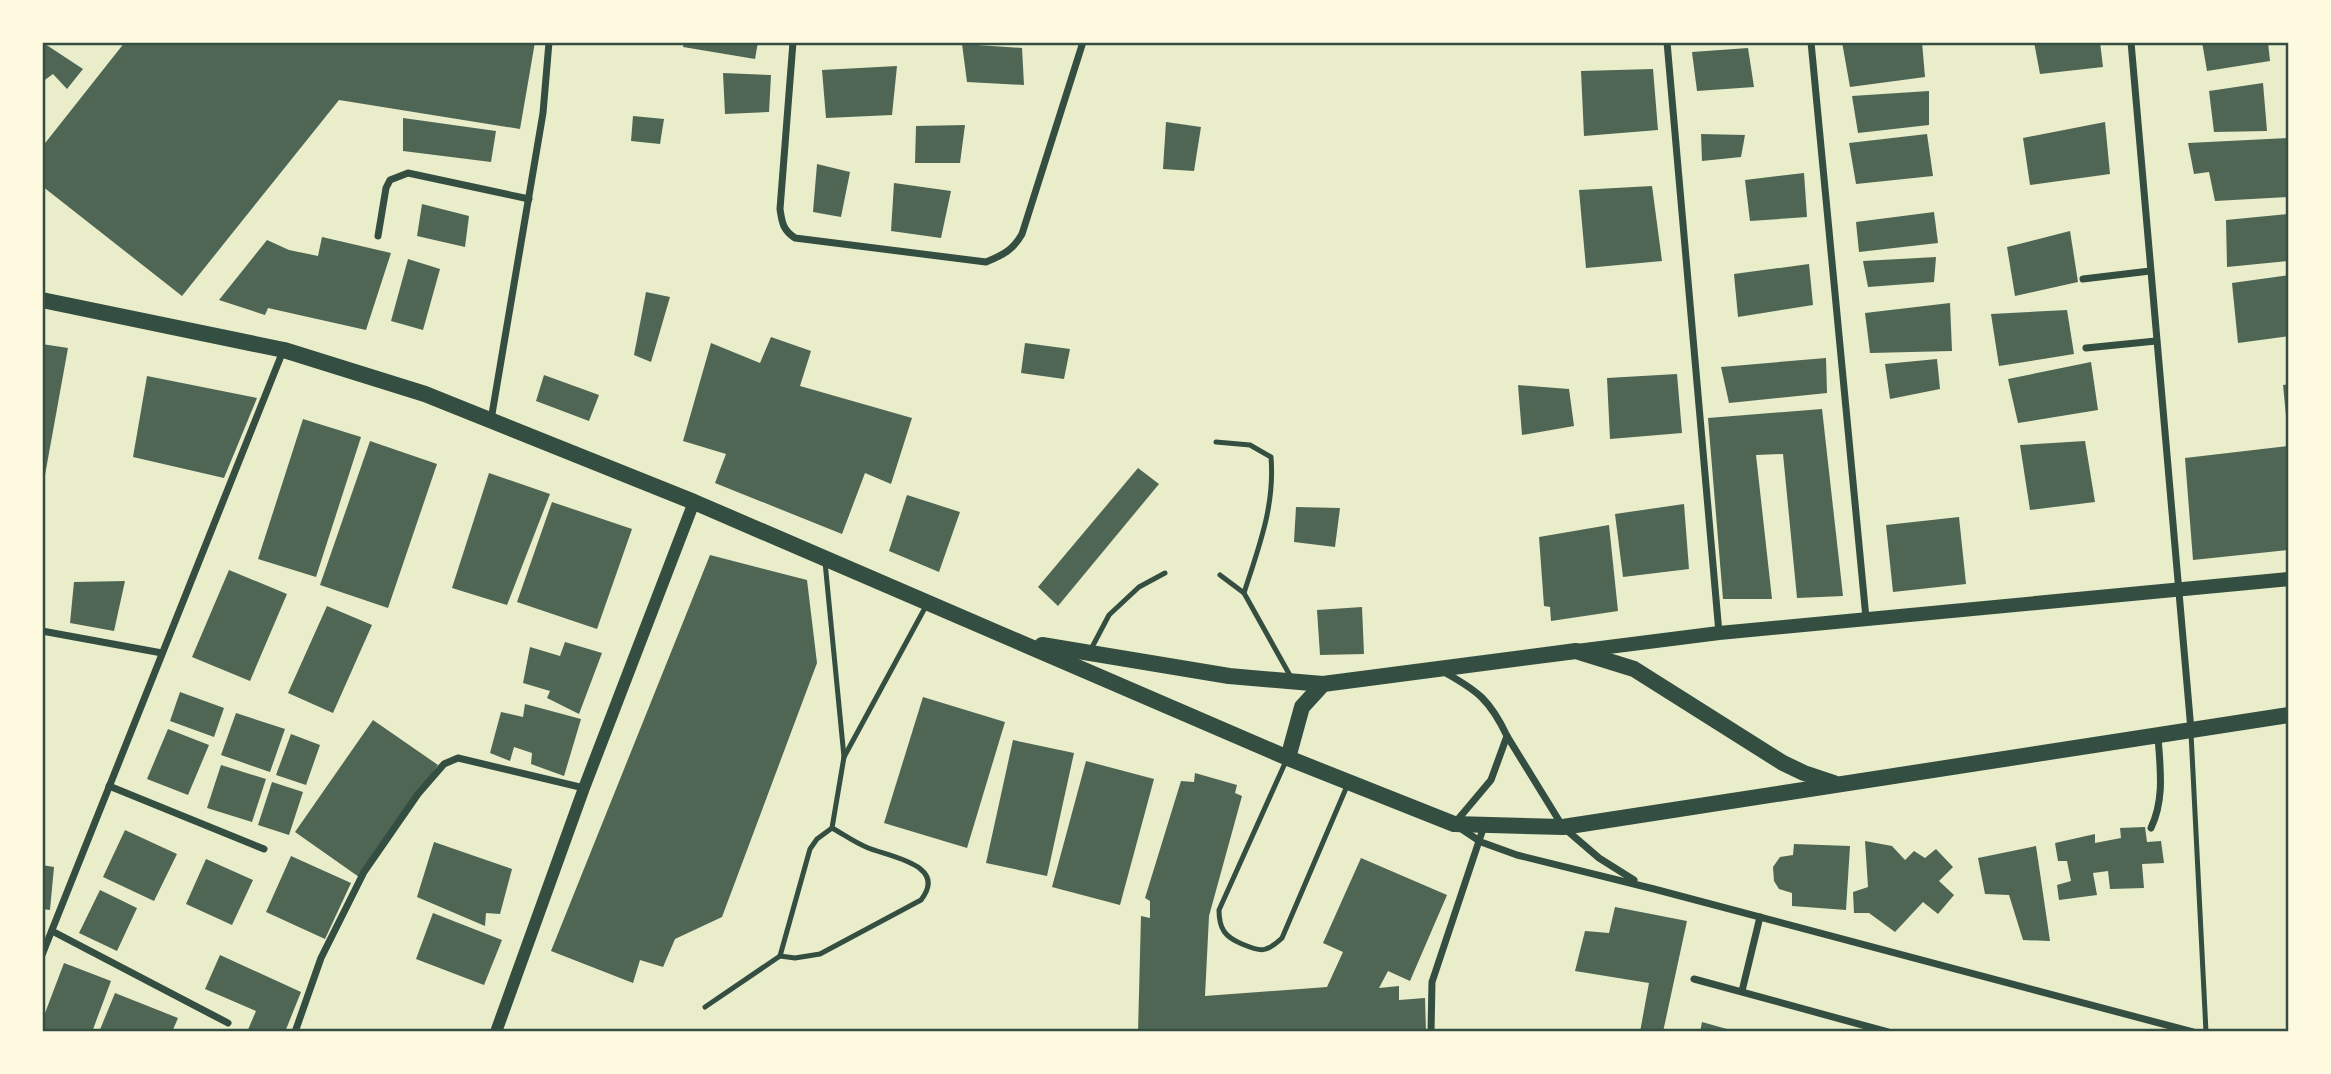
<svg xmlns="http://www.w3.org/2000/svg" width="2331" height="1074" font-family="Quicksand,sans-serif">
<rect width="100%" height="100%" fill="#e9edc9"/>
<g fill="#4f6655">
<path d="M42,42L83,69L67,89L53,74L42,82Z"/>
<path d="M125,42H535L520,129L339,100L182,296L42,186V147Z"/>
<path d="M684,42H758L755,59L683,47Z"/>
<path d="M1842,42H1922L1925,77L1850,87Z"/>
<path d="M2034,42H2100L2103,67L2040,74Z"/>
<path d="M2202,42H2268L2270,61L2207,71Z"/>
<path d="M962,44L1022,48L1024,85L967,82Z"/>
<path d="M1748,48L1754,87L1697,91L1692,52Z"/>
<path d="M897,66L892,115L826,118L822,70Z"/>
<path d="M1653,69L1658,130L1584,136L1581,71Z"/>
<path d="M723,73L771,75L769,112L725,114Z"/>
<path d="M2263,83L2267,131L2214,132L2209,91Z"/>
<path d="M1929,91V125L1858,133L1852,96Z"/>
<path d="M633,116L664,119L660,144L631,141Z"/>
<path d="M403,118L496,131L491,162L403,151Z"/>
<path d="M1166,122L1201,127L1194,171L1163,169Z"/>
<path d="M2105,122L2110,174L2030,185L2023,138Z"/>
<path d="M965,125L960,163H915L916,126Z"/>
<path d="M1701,134L1745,135L1741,157L1702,161Z"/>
<path d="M1927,134L1933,176L1856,184L1849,143Z"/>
<path d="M2289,138V197L2215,201L2209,172L2194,174L2188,143Z"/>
<path d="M817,164L850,172L841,217L813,212Z"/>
<path d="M1804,173L1807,217L1750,221L1745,180Z"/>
<path d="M894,183L951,191L941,238L891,231Z"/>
<path d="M1652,186L1662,261L1586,268L1579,190Z"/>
<path d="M422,204L469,216L465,247L417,236Z"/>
<path d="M1934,212L1938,243L1859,252L1856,222Z"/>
<path d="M2289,214V261L2227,267L2226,220Z"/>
<path d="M2070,231L2078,282L2015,296L2007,247Z"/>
<path d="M322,237L391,253L366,330L268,308L265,315L219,300L267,240L289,250L318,256Z"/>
<path d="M1936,257L1934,282L1868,287L1863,261Z"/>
<path d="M408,259L440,269L423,330L391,321Z"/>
<path d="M1809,264L1813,305L1738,317L1734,274Z"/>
<path d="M2289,275V336L2238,343L2232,283Z"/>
<path d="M646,292L670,297L651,362L634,355Z"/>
<path d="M1950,303L1952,351L1870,353L1865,313Z"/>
<path d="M2067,310L2074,354L1999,366L1991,314Z"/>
<path d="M771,337L811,351L800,386L912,418L891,484L865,473L842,534L715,483L726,454L683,441L711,343L760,363Z"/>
<path d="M1025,343L1070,349L1064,379L1021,373Z"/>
<path d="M42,344L68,348L43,486L42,485Z"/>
<path d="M1826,358L1827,393L1729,403L1721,367Z"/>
<path d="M1937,359L1940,389L1890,399L1885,364Z"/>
<path d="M2091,362L2098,410L2018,423L2008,379Z"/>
<path d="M1677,374L1682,433L1610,439L1607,378Z"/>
<path d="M544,375L599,395L589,421L536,401Z"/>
<path d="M147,376L257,398L224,478L133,457Z"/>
<path d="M2289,384V426H2287L2283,385Z"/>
<path d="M1518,385L1569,389L1574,426L1522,435Z"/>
<path d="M1822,409L1843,596L1797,598L1783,454L1756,455L1772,599H1723L1708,418Z"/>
<path d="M303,419L361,437L316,577L258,559Z"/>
<path d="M370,441L437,464L388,608L320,585Z"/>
<path d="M2085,441L2095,502L2030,510L2020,445Z"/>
<path d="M2289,446V550L2193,560L2185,458Z"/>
<path d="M1138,468L1159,484L1058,606L1038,587Z"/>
<path d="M489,473L550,494L507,605L452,588Z"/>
<path d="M907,495L960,512L939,572L889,551Z"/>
<path d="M552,502L632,529L597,629L517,602Z"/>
<path d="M1684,504L1689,569L1623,577L1615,514Z"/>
<path d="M1296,507L1340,508L1335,547L1294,542Z"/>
<path d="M1959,517L1966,584L1893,592L1886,525Z"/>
<path d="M1609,525L1618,611L1551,621L1550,607L1544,606L1539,537Z"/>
<path d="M710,555L807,580L817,663L722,917L675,939L663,967L640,960L633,983L551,951Z"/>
<path d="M229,570L287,594L250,681L192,657Z"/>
<path d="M125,581L114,631L70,623L74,582Z"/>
<path d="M327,606L372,625L333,713L288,693Z"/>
<path d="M1362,607L1364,654L1320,655L1317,610Z"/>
<path d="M565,642L602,653L579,714L547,698L550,691L523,683L530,647L560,656Z"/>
<path d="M180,692L224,708L214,737L170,721Z"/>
<path d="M923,697L1005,722L967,848L884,823Z"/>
<path d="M525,704L581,719L564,776L531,764L532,753L514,747L510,761L490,753L501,712L523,717Z"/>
<path d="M236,713L285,729L270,772L221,755Z"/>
<path d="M373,720L438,765L359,877L295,832Z"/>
<path d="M168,729L209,745L188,795L147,779Z"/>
<path d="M291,734L320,745L306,785L276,775Z"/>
<path d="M1013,740L1074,753L1047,876L986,863Z"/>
<path d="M1086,761L1154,779L1120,905L1052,887Z"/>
<path d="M221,765L266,779L252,822L207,808Z"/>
<path d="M1195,773L1237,785L1235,793L1242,796L1209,916L1205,996L1327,987L1343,952L1323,943L1361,858L1447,895L1410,981L1388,971L1379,988L1399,986V1000L1425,998L1426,1032H1138L1141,916L1150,918V901L1145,898L1181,781L1194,782Z"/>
<path d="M272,782L303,792L289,835L258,825Z"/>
<path d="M2145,827L2147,842L2161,841L2164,863L2142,864L2144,888L2110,889L2108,871L2093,873L2097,895L2059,900L2057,885L2071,881L2067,861H2058L2055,843L2095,834V843L2121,838L2120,828Z"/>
<path d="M125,830L177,854L154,901L103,877Z"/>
<path d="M1865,841L1892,846L1905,860L1914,851L1925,858L1936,849L1953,867L1939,881L1954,895L1938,914L1923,902L1895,932L1869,913H1854L1853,892L1868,887Z"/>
<path d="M434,842L512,869L500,914L486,913L485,926L417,897Z"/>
<path d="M1794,844L1850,846L1846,910L1792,906V893L1779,889L1774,881L1773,867L1780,857L1793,855Z"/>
<path d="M2036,846L2050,941L2023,940L2009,895L1985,894L1978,858Z"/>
<path d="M291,856L351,883L325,939L266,912Z"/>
<path d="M206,859L253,880L232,925L186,904Z"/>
<path d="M42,865L54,867L50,910L42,909Z"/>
<path d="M100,890L137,908L117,951L79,933Z"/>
<path d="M1615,907L1687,921L1663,1032H1640L1649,983L1575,971L1585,931L1609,933Z"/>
<path d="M433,913L502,940L484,985L416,959Z"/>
<path d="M220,955L301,992L285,1032H247L256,1011L205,989Z"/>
<path d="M64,963L111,981L92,1032H42V1021Z"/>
<path d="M115,993L178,1018L172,1032H99Z"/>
<path d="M1702,1022L1734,1031V1032H1700Z"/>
</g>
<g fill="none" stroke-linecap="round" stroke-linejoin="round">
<g stroke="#344e41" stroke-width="5">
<path d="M1216,442L1250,445L1271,457C1275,506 1259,546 1244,593"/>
<path d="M1220,575L1244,593L1292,679"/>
<path d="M1090,651L1109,615L1139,587L1165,573"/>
<path d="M2191,733L2206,1032"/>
<path d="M844,757L926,606"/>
<path d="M1286,761L1219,910C1219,929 1225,937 1242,944C1261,952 1266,953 1282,938L1347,786"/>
<path d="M780,956L810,849L817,839L832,828L844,757L825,562"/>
<path d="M705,1007L780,956L795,958L820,954L921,900C949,864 888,857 866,847C854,842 843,834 832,828"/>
</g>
<g stroke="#344e41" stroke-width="7">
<path d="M793,42L780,209C782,223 783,230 795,238L986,262C1003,255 1013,250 1022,234L1083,42"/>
<path d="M1667,42L1719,633"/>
<path d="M1811,42L1866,618"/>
<path d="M2131,42L2191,730"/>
<path d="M378,236L386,188L390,180L408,173L529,199"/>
<path d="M2083,279L2150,271"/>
<path d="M2086,348L2156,341"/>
<path d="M491,420L543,113L549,42"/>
<path d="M42,631L162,653"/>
<path d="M1444,672C1478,691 1490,700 1507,736L1491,780L1454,824L1481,842L1517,855L1654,889L2193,1032"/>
<path d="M1507,736L1563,827L1599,858L1634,880"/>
<path d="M109,786L264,849"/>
<path d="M2151,828C2165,798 2160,768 2158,736"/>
<path d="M52,931L228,1023"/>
<path d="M42,955L283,351"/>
<path d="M1694,979L1888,1032"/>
<path d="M1742,991L1760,917"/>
<path d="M295,1032L321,958L364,872L418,794L444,764L458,758L584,788"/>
<path d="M1431,1032L1432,982L1484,826"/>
</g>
<path stroke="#344e41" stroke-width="12" d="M496,1032L584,788L694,502"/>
<path stroke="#344e41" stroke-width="14" d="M1577,651L1719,633L2289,579"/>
<g stroke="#344e41" stroke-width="16">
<path d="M42,300L284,350L425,394L694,502L1288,758L1454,824L1563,827L2289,715"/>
<path d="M1042,645L1229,676L1323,684L1576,651L1634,669L1783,763L1804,773L1834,783"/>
<path d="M1288,758L1302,707L1323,684"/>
</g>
</g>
<rect width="2331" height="1074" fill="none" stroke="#fefae0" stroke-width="88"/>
<rect x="44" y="44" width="2243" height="986" fill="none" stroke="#344e41" stroke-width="2.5"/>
</svg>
